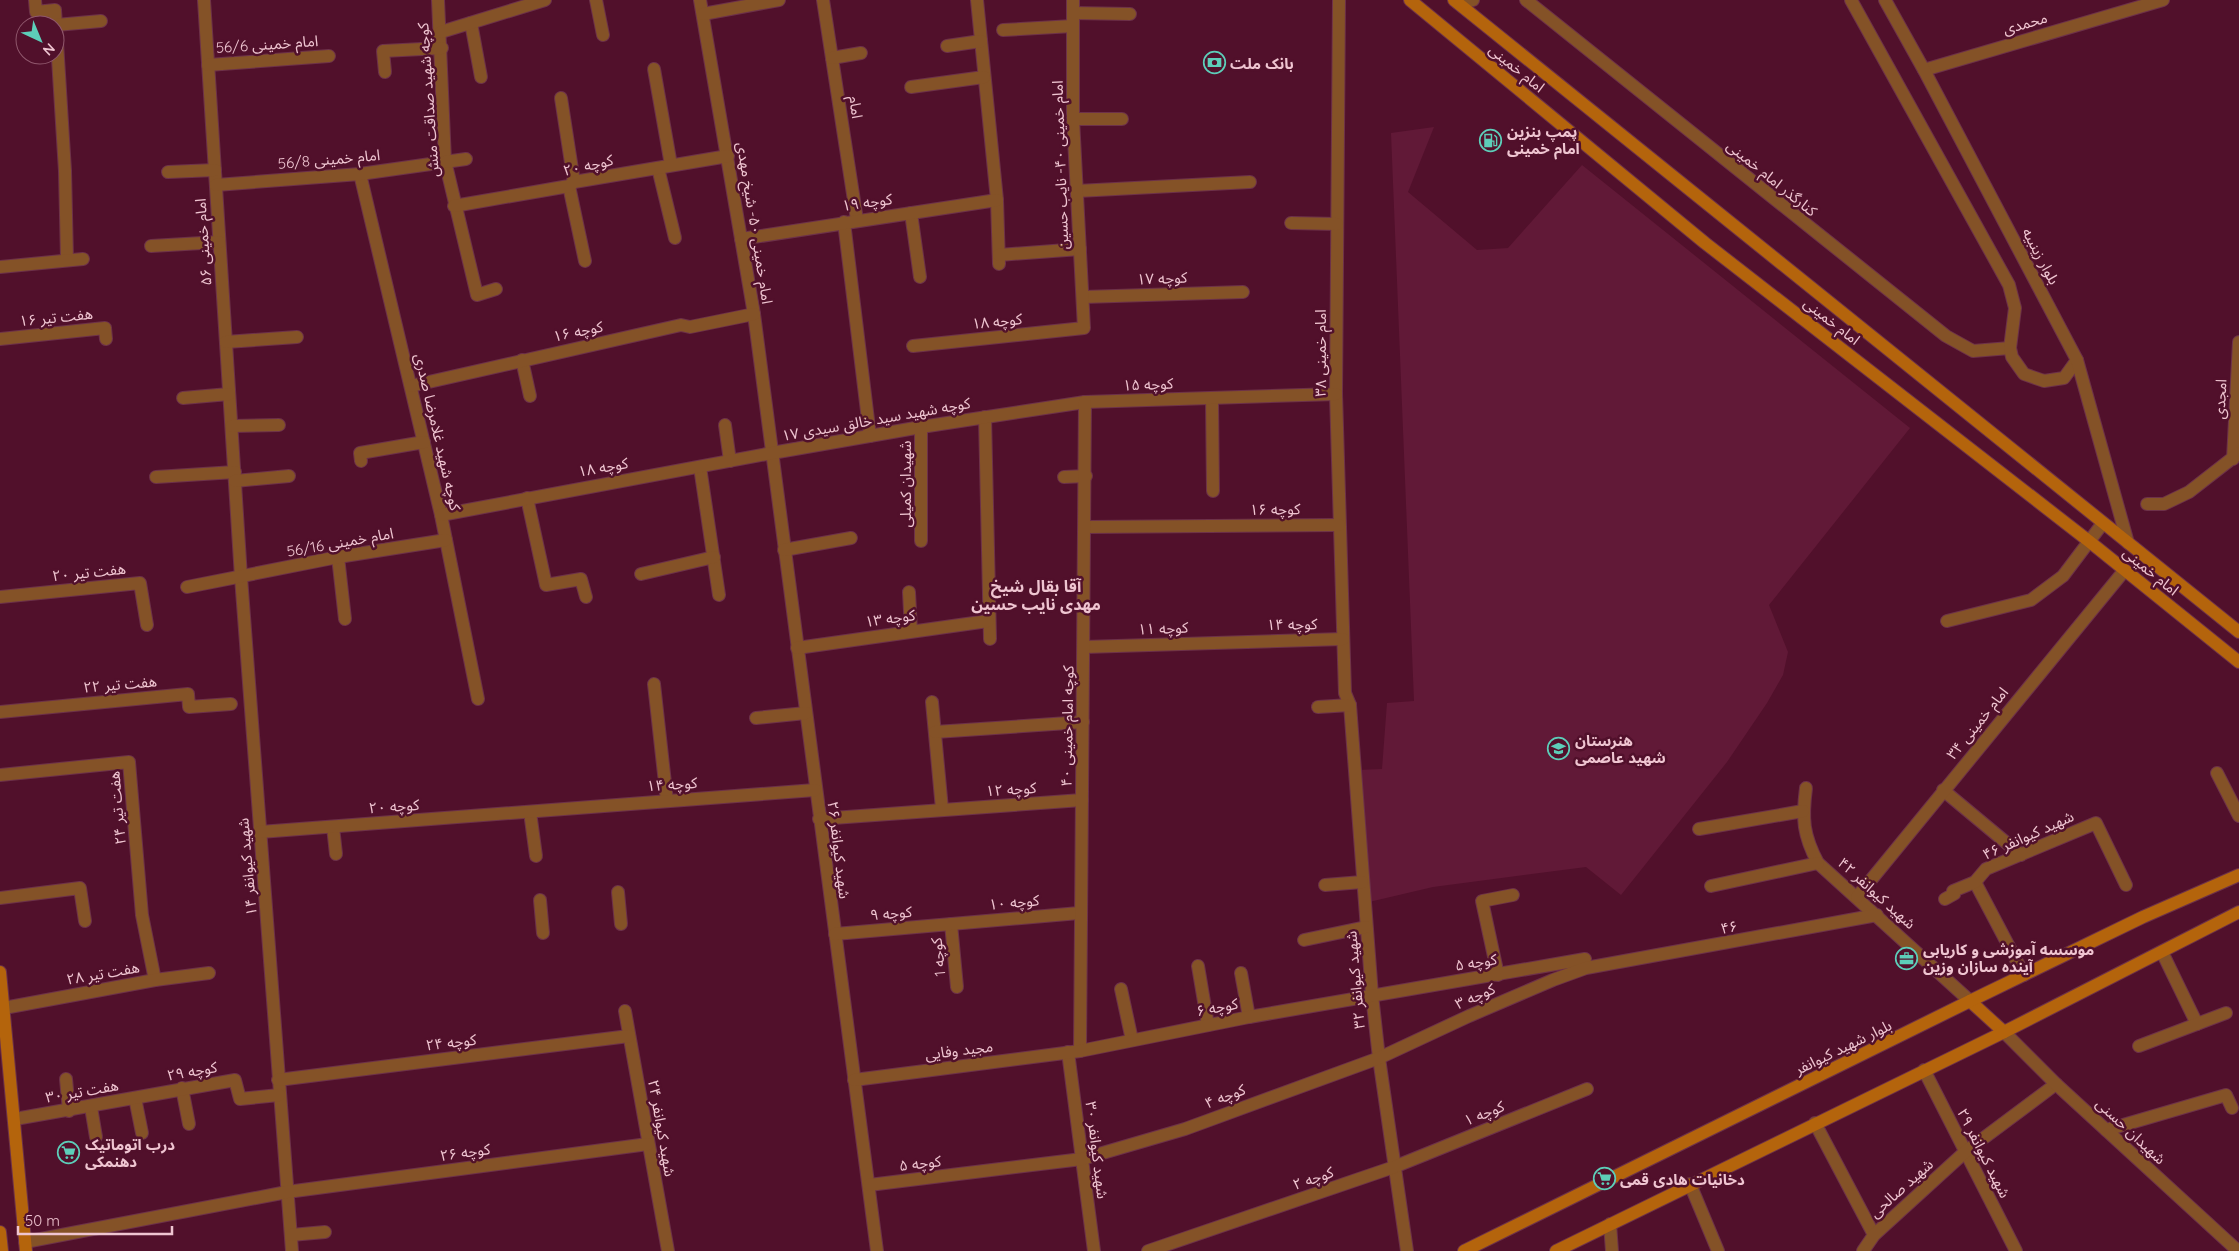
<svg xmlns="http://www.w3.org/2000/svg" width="2239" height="1251" font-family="Quicksand,'Noto Sans Arabic',sans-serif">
<rect width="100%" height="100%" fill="#51102b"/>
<path fill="#611937" d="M1434,127L1408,192L1477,250L1508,248L1582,165L1910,428L1769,605L1788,652L1783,675L1767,703L1727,762L1621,895L1586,867L1433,887L1369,902L1357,770L1382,769L1387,703L1414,701L1391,133Z"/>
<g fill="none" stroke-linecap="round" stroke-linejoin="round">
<defs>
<g id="minor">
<path d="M35,0L36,12L55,10L65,171L67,259"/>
<path d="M204,0L241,577L292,1251"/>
<path d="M438,0L445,161L477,295L496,289"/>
<path d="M596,0L603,35"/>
<path d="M700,0L754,314L877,1251"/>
<path d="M823,0L857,220"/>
<path d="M977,0L997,200L999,264"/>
<path d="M1339,0L1336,394L1345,693L1350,705L1372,995L1379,1058L1407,1251"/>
<path d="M1073,13L1130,14"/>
<path d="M703,14L779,0"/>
<path d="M471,23L481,77"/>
<path d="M56,25L101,21"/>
<path d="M1003,30L1073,26"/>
<path d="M441,32L545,0"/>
<path d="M947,46L981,41"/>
<path d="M832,58L861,53"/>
<path d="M208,65L329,56"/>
<path d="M654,69L671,165"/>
<path d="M1924,70L2163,0"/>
<path d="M385,72L383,51L442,48"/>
<path d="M911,87L984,77"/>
<path d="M561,98L574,182"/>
<path d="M1073,119H1122"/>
<path d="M658,168L675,238"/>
<path d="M168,172L215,170"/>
<path d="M360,174L441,515L478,699"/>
<path d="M216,185L360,174L466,159"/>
<path d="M569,186L585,261"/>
<path d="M1077,191L1250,182"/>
<path d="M454,206L569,186L574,182L728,156"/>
<path d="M911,213L920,277"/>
<path d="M844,222L870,436"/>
<path d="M1291,223L1337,224"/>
<path d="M741,239L997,200"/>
<path d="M151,246L219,242"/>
<path d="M999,255L1080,249"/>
<path d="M0,267L83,259"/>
<path d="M1083,297L1243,292"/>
<path d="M0,339L105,328L106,339"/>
<path d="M226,342L297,337"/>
<path d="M913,346L1084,328L1073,119V0"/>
<path d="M522,360L530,396"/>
<path d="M411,386L681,325L690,327L754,314"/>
<path d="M183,398L229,394"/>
<path d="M1212,398L1213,491"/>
<path d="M985,417L990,639"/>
<path d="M725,425L730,461"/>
<path d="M232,426L279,425"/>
<path d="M2233,459L2239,342"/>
<path d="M361,461L360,453L424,442"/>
<path d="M700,467L719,595"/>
<path d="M156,477L235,472"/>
<path d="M1064,477L1086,476"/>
<path d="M235,481L289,476"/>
<path d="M527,498L546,585L581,579L586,597"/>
<path d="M2147,504H2164L2189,492L2239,453"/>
<path d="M441,515L772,453L921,427L1085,402L1336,394"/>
<path d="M1086,527L1339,525"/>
<path d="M921,541V427"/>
<path d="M784,550L851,538"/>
<path d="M338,557L345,619"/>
<path d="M641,574L714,557"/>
<path d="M187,587L338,557L446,540"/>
<path d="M909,592L911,631"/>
<path d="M0,597L140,583L147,625"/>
<path d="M1947,621L2031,600L2063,576L2103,523"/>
<path d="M1084,647L1343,639"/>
<path d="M797,648L988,621"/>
<path d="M654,684L667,801"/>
<path d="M932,702L942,809"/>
<path d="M1318,707L1350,705"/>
<path d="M0,712L188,694L189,707L231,704"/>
<path d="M756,718L806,713"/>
<path d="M935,732L1083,722"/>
<path d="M2217,773L2239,816"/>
<path d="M0,775L129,762L142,915L155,980"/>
<path d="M1806,788C1802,819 1803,835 1818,863L1970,1001"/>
<path d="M1943,790L2021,855"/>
<path d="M530,812L536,856"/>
<path d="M819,819L1082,800"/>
<path d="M333,827L336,854"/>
<path d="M1699,829L1803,811"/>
<path d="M260,832L815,790"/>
<path d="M1975,882L2024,975"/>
<path d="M1325,885L1362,882"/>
<path d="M1711,886L1818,863"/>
<path d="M618,892L621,924"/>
<path d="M1857,897L2124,571"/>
<path d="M0,898L80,888L85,921"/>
<path d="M1945,899L1954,894L1953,891L1975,882L1986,869L2096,823L2126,885"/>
<path d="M540,900L543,933"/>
<path d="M951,924L957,987"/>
<path d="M835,934L1079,913"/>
<path d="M1304,940L1366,927"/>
<path d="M2162,952L2197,1024"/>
<path d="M1198,966L1208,1025"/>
<path d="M1241,973L1249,1017"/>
<path d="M1498,975L1482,901L1513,895"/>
<path d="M1121,989L1132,1040"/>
<path d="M4,1008L155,980L209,973"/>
<path d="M625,1011L668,1251"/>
<path d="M2139,1046L2226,1013"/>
<path d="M1080,1051L1085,402"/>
<path d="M1068,1052L1094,1251"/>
<path d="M1924,1070L2016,1251"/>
<path d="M66,1079L69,1111"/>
<path d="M278,1080L629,1036"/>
<path d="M854,1080L1080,1051L1249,1017L1585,959"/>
<path d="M182,1088L189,1124"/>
<path d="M135,1098L142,1133"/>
<path d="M91,1107L96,1137"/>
<path d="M15,1119L235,1080L240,1099L279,1095"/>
<path d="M1815,1123L1874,1235"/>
<path d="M2106,1130L2226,1095L2232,1108"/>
<path d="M1690,1184L1718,1251"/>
<path d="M869,1185L1082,1159L1185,1129L1379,1058L1469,1016L1553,980L1586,968L1877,915"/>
<path d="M1610,1224L1612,1251"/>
<path d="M291,1235L325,1232"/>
<path d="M25,1242L287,1192L648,1144"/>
<path d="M1148,1251L1394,1167L1587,1089"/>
<path d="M1863,1251L1874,1235L1965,1152L2056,1084"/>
</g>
<g id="tertiary">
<path d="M1526,0L1946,336L1973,351L2010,348"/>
<path d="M1851,0L2009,285L2015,308L2010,348L2012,357L2024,374L2044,381L2064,378L2077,360"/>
<path d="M1885,0L1924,70L2077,360L2128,543"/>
<path d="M1458,3L1473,0"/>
<path d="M2004,1032L2056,1084L2238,1251"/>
</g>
<g id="secondary">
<path d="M1410,0L1705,243L2090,542L2239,662"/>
<path d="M1454,0L2239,632"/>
<path d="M0,972L26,1251"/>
<path d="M1970,1001L2004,1032"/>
<path d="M0,1232L2,1251"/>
<path d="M1464,1251L1970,1001L2143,917L2239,875"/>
<path d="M1556,1251L2004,1032L2239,912"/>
</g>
</defs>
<use href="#minor" stroke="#6d3149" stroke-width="14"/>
<use href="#tertiary" stroke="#6d3149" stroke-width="14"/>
<use href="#secondary" stroke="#6d3149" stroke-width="14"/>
<use href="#minor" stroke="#845227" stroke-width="12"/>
<use href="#tertiary" stroke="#845227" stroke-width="12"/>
<use href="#secondary" stroke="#b4640c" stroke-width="12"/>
</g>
<defs>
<symbol id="bank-ring" viewBox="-11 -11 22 22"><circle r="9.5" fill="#51102b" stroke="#5dceb9" stroke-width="1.5"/><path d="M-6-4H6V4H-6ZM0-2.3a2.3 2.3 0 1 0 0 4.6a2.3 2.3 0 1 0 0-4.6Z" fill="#5dceb9"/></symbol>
<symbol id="fuel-ring" viewBox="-11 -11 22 22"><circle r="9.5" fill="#51102b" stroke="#5dceb9" stroke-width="1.5"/><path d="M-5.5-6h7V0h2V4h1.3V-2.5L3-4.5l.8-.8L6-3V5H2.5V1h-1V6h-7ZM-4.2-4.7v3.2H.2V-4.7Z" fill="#5dceb9"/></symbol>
<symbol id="school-ring" viewBox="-11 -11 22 22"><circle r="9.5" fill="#51102b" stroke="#5dceb9" stroke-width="1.5"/><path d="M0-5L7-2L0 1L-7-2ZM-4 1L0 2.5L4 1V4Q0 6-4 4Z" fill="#5dceb9"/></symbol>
<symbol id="office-ring" viewBox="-11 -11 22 22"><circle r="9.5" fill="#51102b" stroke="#5dceb9" stroke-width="1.5"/><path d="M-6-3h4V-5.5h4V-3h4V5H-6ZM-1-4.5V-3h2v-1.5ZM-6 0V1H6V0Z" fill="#5dceb9"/></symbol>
<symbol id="supermarket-ring" viewBox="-11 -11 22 22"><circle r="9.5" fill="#51102b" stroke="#5dceb9" stroke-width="1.5"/><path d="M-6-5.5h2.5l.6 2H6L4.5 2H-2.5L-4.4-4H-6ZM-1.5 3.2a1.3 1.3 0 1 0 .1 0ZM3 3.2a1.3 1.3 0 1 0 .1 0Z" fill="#5dceb9"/></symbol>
</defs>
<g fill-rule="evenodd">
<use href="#bank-ring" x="1202" y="50" width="25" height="25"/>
<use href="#fuel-ring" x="1478" y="128" width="25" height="25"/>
<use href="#school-ring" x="1546" y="736" width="25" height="25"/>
<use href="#office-ring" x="1894" y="946" width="25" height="25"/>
<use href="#supermarket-ring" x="56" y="1140" width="25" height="25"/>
<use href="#supermarket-ring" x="1592" y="1166" width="25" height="25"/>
</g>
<g text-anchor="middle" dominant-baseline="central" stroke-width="5" stroke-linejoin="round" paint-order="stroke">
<g font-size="15" fill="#efc5d1" stroke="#51102b">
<text transform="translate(2025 23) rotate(-16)">محمدی</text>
<text transform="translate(267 44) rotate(-4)">امام خمینی 56/6</text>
<text transform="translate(1517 68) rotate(39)">امام خمینی</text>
<text transform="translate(428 100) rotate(-94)">کوچه شهید صداقت منش</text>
<text transform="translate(856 107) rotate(81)">امام</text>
<text transform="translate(329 159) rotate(-5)">امام خمینی 56/8</text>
<text transform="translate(588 165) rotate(-13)">کوچه ۲۰</text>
<text transform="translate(1060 165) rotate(-92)">امام خمینی ۴۰- نایب حسین</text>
<text transform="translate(1772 178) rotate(39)">کنارگذر امام خمینی</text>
<text transform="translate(867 202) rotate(-8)">کوچه ۱۹</text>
<text transform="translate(755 223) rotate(81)">امام خمینی ۵۰- شیخ مهدی</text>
<text transform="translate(203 242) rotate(-94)">امام خمینی ۵۶</text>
<text transform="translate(2041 256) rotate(62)">بلوار زینبیه</text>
<text transform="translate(1162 278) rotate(-2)">کوچه ۱۷</text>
<text transform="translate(56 317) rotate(-6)">هفت تیر ۱۶</text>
<text transform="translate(997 321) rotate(-6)">کوچه ۱۸</text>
<text transform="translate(1832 321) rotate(38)">امام خمینی</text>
<text transform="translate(578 331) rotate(-12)">کوچه ۱۶</text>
<text transform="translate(1320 353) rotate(-90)">امام خمینی ۳۸</text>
<text transform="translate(1148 384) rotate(-2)">کوچه ۱۵</text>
<text transform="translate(2220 399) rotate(-87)">امجدی</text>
<text transform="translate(876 419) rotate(-10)">کوچه شهید سید خالق سیدی ۱۷</text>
<text transform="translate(438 432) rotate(77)">کوچه شهید غلامرضا صدری</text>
<text transform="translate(603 467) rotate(-10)">کوچه ۱۸</text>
<text transform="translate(905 484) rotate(-90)">شهیدان کمیلی</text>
<text transform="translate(1275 509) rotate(-1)">کوچه ۱۶</text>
<text transform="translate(340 542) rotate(-10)">امام خمینی 56/16</text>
<text transform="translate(2151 571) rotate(39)">امام خمینی</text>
<text transform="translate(89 572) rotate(-6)">هفت تیر ۲۰</text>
<text transform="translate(890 618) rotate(-8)">کوچه ۱۳</text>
<text transform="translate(1292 624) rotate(-1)">کوچه ۱۴</text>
<text transform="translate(1163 628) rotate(-2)">کوچه ۱۱</text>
<text transform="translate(120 684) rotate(-5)">هفت تیر ۲۲</text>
<text transform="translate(1977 723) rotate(-51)">امام خمینی ۳۴</text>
<text transform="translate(1067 726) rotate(-89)">کوچه امام خمینی ۴۰</text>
<text transform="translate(672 784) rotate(-4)">کوچه ۱۴</text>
<text transform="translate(1011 789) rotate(-4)">کوچه ۱۲</text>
<text transform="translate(394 806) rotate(-4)">کوچه ۲۰</text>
<text transform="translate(117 808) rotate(-95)">هفت تیر ۲۴</text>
<text transform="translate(2028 835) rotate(-24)">شهید کیوانفر ۴۶</text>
<text transform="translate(839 850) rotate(83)">شهید کیوانفر ۲۶</text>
<text transform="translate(247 867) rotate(-95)">شهید کیوانفر ۱۴</text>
<text transform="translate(1877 893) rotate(42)">شهید کیوانفر ۴۲</text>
<text transform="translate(1014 902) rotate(-5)">کوچه ۱۰</text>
<text transform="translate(891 913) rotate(-5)">کوچه ۹</text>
<text transform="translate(1729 927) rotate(-11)">۴۶</text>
<text transform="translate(938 957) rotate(-96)">کوچه 1</text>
<text transform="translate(1476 962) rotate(-9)">کوچه ۵</text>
<text transform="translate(103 973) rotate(-10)">هفت تیر ۲۸</text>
<text transform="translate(1355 980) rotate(-95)">شهید کیوانفر ۳۲</text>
<text transform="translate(1475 996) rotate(-24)">کوچه ۳</text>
<text transform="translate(1217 1007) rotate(-11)">کوچه ۶</text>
<text transform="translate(451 1042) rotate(-7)">کوچه ۲۴</text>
<text transform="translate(1843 1047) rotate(-26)">بلوار شهید کیوانفر</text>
<text transform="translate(959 1050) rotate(-7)">مجید وفایی</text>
<text transform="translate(192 1071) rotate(-10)">کوچه ۲۹</text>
<text transform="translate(82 1091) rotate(-10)">هفت تیر ۳۰</text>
<text transform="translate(1225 1096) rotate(-21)">کوچه ۴</text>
<text transform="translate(1484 1113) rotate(-22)">کوچه ۱</text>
<text transform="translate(662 1128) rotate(80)">شهید کیوانفر ۲۴</text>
<text transform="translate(2131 1131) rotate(43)">شهیدان حسنی</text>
<text transform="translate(1097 1150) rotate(83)">شهید کیوانفر ۳۰</text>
<text transform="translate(465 1152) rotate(-8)">کوچه ۲۶</text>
<text transform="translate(1984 1153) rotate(63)">شهید کیوانفر ۲۹</text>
<text transform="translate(920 1163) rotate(-7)">کوچه ۵</text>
<text transform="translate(1313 1178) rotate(-19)">کوچه ۲</text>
<text transform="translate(1901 1188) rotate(-42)">شهید صالحی</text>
</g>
<g font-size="15" font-weight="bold" fill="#efc5d1" stroke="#51102b" text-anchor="start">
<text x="1230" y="63">بانک ملت</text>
<text x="1507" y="131">پمپ بنزین<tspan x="1507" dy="17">امام خمینی</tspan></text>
<text x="1575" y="740">هنرستان<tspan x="1575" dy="17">شهید عاصمی</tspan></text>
<text x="1923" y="949">موسسه آموزشی و کاریابی<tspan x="1923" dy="17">آینده سازان وزین</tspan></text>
<text x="85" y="1144">درب اتوماتیک<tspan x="85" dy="17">دهنمکی</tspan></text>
<text x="1620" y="1179">دخانیات هادی قمی</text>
</g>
<g font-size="16" font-weight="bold" fill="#efc5d1" stroke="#51102b">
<text x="1036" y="586">آقا بقال شیخ<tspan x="1036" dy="18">مهدی نایب حسین</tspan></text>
</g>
</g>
<g transform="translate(40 40) rotate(136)"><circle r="24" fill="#51102b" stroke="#90586d"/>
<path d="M0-4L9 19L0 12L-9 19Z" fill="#5dceb9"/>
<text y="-8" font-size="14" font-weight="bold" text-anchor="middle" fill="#efc5d1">N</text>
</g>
<path d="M18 1226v8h154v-8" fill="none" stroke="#efc5d1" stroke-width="2.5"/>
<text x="25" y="1226" font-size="15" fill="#efc5d1" stroke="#51102b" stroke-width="4" paint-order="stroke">50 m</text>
</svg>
